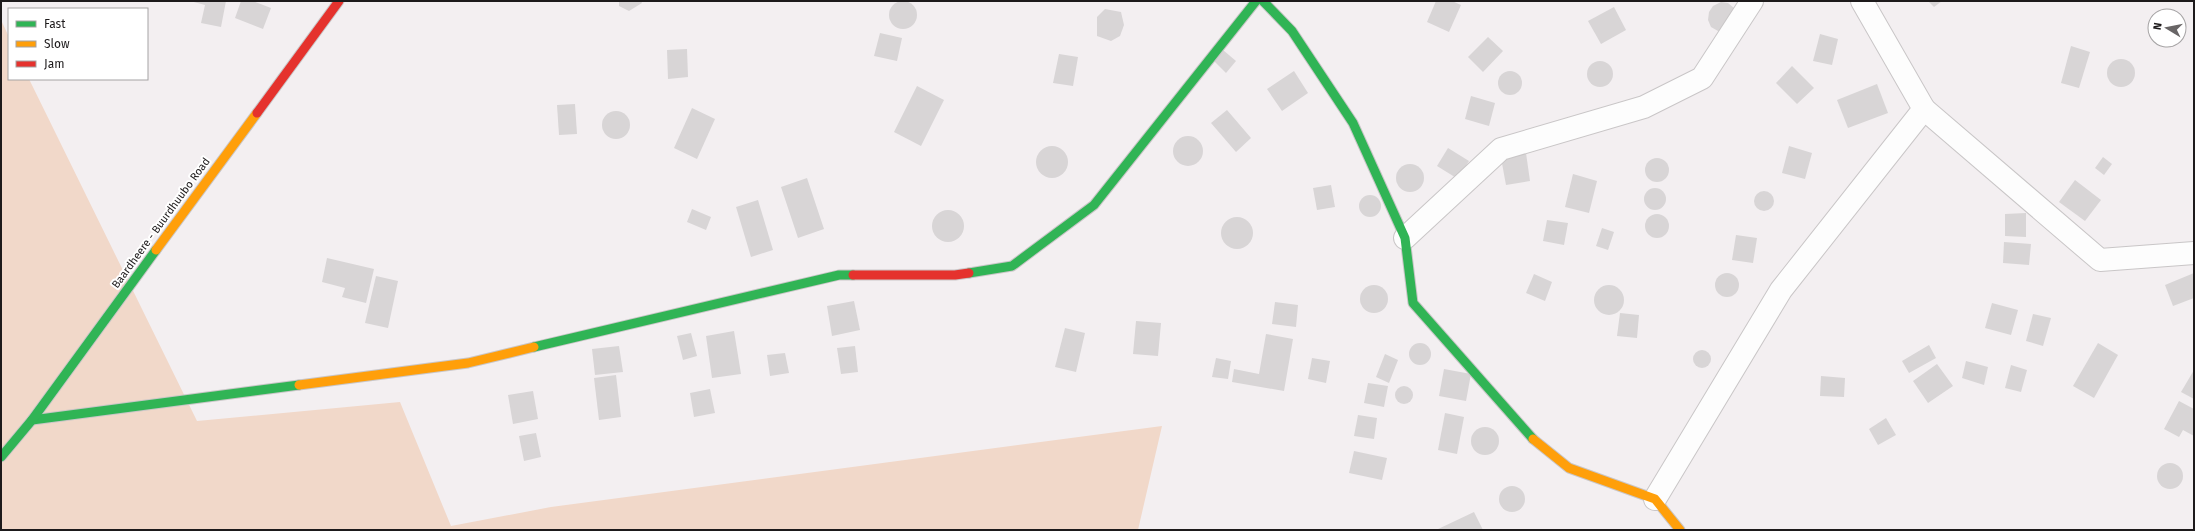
<svg xmlns="http://www.w3.org/2000/svg" width="2195" height="531" font-family="'Fira Sans',sans-serif">
<rect width="100%" height="100%" fill="#f3eff1"/>
<path fill="#f1d8c9" d="M1,20L9,37V79H29L197,421L400,402L451,526L551,507L1162,426L1138,530H1Z"/>
<g fill="#d8d5d6">
<circle cx="903" cy="15" r="14"/>
<path d="M190,1H226L221,27L201,23L205,5Z"/>
<path d="M241,1H253L271,8L263,29L235,18Z"/>
<path d="M619,1H641L642,3L629,11L619,6Z"/>
<path d="M1436,1H1452L1461,5L1449,32L1427,22Z"/>
<path d="M1928,1H1942L1934,7Z"/>
<path d="M1721,2L1728,3L1734,8L1738,15L1725,32L1718,31L1711,27L1708,20L1709,12L1713,6Z"/>
<path d="M1614,7L1626,30L1601,44L1588,21Z"/>
<path d="M1105,9L1121,12L1124,25L1120,36L1111,41L1097,36V17Z"/>
<path d="M880,33L902,38L897,61L874,56Z"/>
<path d="M1820,34L1838,39L1832,65L1813,61Z"/>
<path d="M1488,37L1503,51L1483,72L1468,57Z"/>
<path d="M2071,46L2090,52L2079,88L2061,83Z"/>
<path d="M687,49L688,77L668,79L667,50Z"/>
<path d="M1223,50L1236,61L1226,73L1214,61Z"/>
<path d="M1059,54L1078,57L1073,86L1053,83Z"/>
<circle cx="2121" cy="73" r="14"/>
<circle cx="1600" cy="74" r="13"/>
<path d="M1792,66L1814,88L1797,104L1776,83Z"/>
<path d="M1294,71L1308,93L1282,111L1267,89Z"/>
<circle cx="1510" cy="83" r="12"/>
<path d="M1877,84L1888,113L1848,128L1837,100Z"/>
<path d="M917,86L944,100L921,146L894,132Z"/>
<path d="M1471,96L1495,103L1489,126L1465,119Z"/>
<path d="M575,104L577,134L559,135L557,105Z"/>
<path d="M692,108L715,119L697,159L674,148Z"/>
<path d="M1227,110L1251,138L1236,152L1211,123Z"/>
<circle cx="616" cy="125" r="14"/>
<circle cx="1188" cy="151" r="15"/>
<path d="M1789,146L1812,153L1805,179L1782,173Z"/>
<circle cx="1052" cy="162" r="16"/>
<path d="M1448,148L1469,161L1458,179L1437,166Z"/>
<path d="M1526,153L1530,181L1506,185L1501,158Z"/>
<path d="M2103,157L2112,164L2104,175L2095,168Z"/>
<circle cx="1657" cy="170" r="12"/>
<circle cx="1410" cy="178" r="14"/>
<path d="M1573,174L1597,181L1589,213L1565,207Z"/>
<path d="M807,178L824,229L798,238L781,187Z"/>
<path d="M2075,180L2101,200L2085,221L2059,202Z"/>
<path d="M1331,185L1335,207L1317,210L1313,188Z"/>
<circle cx="1655" cy="199" r="11"/>
<circle cx="1764" cy="201" r="10"/>
<circle cx="1370" cy="206" r="11"/>
<path d="M758,200L773,250L751,257L736,207Z"/>
<path d="M692,209L711,217L706,230L687,222Z"/>
<circle cx="948" cy="226" r="16"/>
<path d="M2026,213V237L2005,236V214Z"/>
<circle cx="1657" cy="226" r="12"/>
<circle cx="1237" cy="233" r="16"/>
<path d="M1547,220L1568,223L1564,245L1543,241Z"/>
<path d="M1602,228L1614,232L1608,250L1596,246Z"/>
<path d="M1736,235L1757,238L1753,263L1732,260Z"/>
<path d="M2004,242L2031,244L2029,265L2003,263Z"/>
<path d="M327,258L374,269L366,303L342,297L345,288L322,282Z"/>
<path d="M2194,273V298L2173,306L2165,285Z"/>
<circle cx="1727" cy="285" r="12"/>
<path d="M1534,274L1552,282L1545,301L1526,293Z"/>
<path d="M376,276L398,281L388,328L365,323Z"/>
<circle cx="1609" cy="300" r="15"/>
<circle cx="1374" cy="299" r="14"/>
<path d="M854,301L860,330L832,336L827,306Z"/>
<path d="M1275,302L1298,305L1296,327L1272,324Z"/>
<path d="M1992,303L2018,310L2011,335L1985,328Z"/>
<path d="M1620,313L1639,315L1637,338L1617,336Z"/>
<path d="M2033,314L2051,318L2043,346L2026,341Z"/>
<path d="M1136,321L1161,323L1158,356L1133,354Z"/>
<path d="M1065,328L1085,333L1076,372L1055,367Z"/>
<path d="M734,331L741,374L712,378L706,336Z"/>
<path d="M691,333L697,356L683,360L677,336Z"/>
<path d="M1266,334L1293,339L1284,391L1232,382L1234,369L1259,374Z"/>
<circle cx="1420" cy="354" r="11"/>
<path d="M2098,343L2118,355L2094,398L2073,386Z"/>
<path d="M1929,345L1936,358L1909,373L1902,361Z"/>
<path d="M619,346L623,372L595,375L592,349Z"/>
<path d="M855,346L858,372L841,374L837,348Z"/>
<circle cx="1702" cy="359" r="9"/>
<path d="M785,353L789,373L770,376L767,355Z"/>
<path d="M1385,354L1398,360L1389,383L1376,377Z"/>
<path d="M1216,358L1231,361L1228,379L1212,377Z"/>
<path d="M1312,358L1330,361L1326,383L1308,379Z"/>
<path d="M1966,361L1988,367L1984,385L1962,378Z"/>
<path d="M1937,364L1953,386L1928,403L1913,381Z"/>
<path d="M2011,365L2027,370L2021,392L2005,388Z"/>
<path d="M1444,369L1471,374L1466,401L1439,396Z"/>
<path d="M2194,370V399L2181,392Z"/>
<path d="M616,375L621,417L599,420L594,378Z"/>
<path d="M1821,376L1845,378L1844,397L1820,396Z"/>
<path d="M1368,383L1388,386L1384,407L1364,403Z"/>
<circle cx="1404" cy="395" r="9"/>
<path d="M710,389L715,413L694,417L690,393Z"/>
<path d="M533,391L538,419L513,424L508,395Z"/>
<path d="M2179,401L2194,409V436L2183,430L2179,437L2164,429Z"/>
<path d="M1445,413L1464,417L1457,454L1438,450Z"/>
<path d="M1358,415L1377,418L1374,439L1354,436Z"/>
<path d="M1886,418L1896,435L1878,445L1869,429Z"/>
<circle cx="1485" cy="441" r="14"/>
<path d="M536,433L541,457L524,461L519,436Z"/>
<path d="M1354,451L1387,458L1382,480L1349,473Z"/>
<circle cx="2170" cy="476" r="13"/>
<circle cx="1512" cy="499" r="13"/>
<path d="M1474,512L1483,530H1436Z"/>
</g>
<g fill="none" stroke-linecap="round" stroke-linejoin="round">
<defs>
<g id="street">
<path d="M1862,1L1924,109L2100,260L2194,253"/>
<path d="M1405,238L1501,149L1644,107L1702,78L1752,1"/>
<path d="M1655,499L1781,290L1924,109"/>
</g>
<g id="fast">
<path d="M1263,1L1292,31L1353,123L1405,238L1413,303L1533,439"/>
<path d="M969,273L1012,266L1094,205L1256,1"/>
<path d="M534,347L839,275H853"/>
<path d="M32,420L299,385"/>
<path d="M1,457L32,420L156,250"/>
</g>
<g id="slow">
<path d="M156,250L257,113"/>
<path d="M299,385L468,363L534,347"/>
<path d="M1533,439L1569,468L1655,499L1680,530"/>
</g>
<g id="jam">
<path d="M257,113L339,1"/>
<path d="M853,275H955L969,273"/>
</g>
</defs>
<use href="#street" stroke="#c9c6c7" stroke-width="24"/>
<use href="#fast" stroke="#c9c6c7" stroke-width="11"/>
<use href="#slow" stroke="#c9c6c7" stroke-width="11"/>
<use href="#jam" stroke="#c9c6c7" stroke-width="11"/>
<use href="#street" stroke="#fdfdfd" stroke-width="22"/>
<use href="#fast" stroke="#30b455" stroke-width="9"/>
<use href="#slow" stroke="#ff9f0a" stroke-width="9"/>
<use href="#jam" stroke="#e5322d" stroke-width="9"/>
</g>
<g text-anchor="middle" dominant-baseline="central" stroke-width="4" stroke-linejoin="round" paint-order="stroke">
<g font-size="11" fill="#1d1a1b" stroke="#fff">
<text transform="translate(161 223) rotate(-54)">Baardheere - Buurdhuubo Road</text>
</g>
</g>
<rect width="2195" height="531" fill="none" stroke="#1d1a1b" stroke-width="4"/>
<rect x="8" y="8" width="140" height="72" fill="#ffffff" stroke="#a5a3a4"/>
<rect x="16" y="21" width="20" height="6" fill="#30b455" stroke="#a5a3a4"/>
<text x="44" y="28" font-size="12" fill="#1d1a1b">Fast</text>
<rect x="16" y="41" width="20" height="6" fill="#ff9f0a" stroke="#a5a3a4"/>
<text x="44" y="48" font-size="12" fill="#1d1a1b">Slow</text>
<rect x="16" y="61" width="20" height="6" fill="#e5322d" stroke="#a5a3a4"/>
<text x="44" y="68" font-size="12" fill="#1d1a1b">Jam</text>
<g transform="translate(2167 28) rotate(280)"><circle r="19" fill="#ffffff" stroke="#a5a3a4"/>
<path d="M0-3L7 15L0 10L-7 15Z" fill="#686566"/>
<text y="-6" font-size="11" font-weight="bold" text-anchor="middle" fill="#1d1a1b">N</text>
</g>
</svg>
